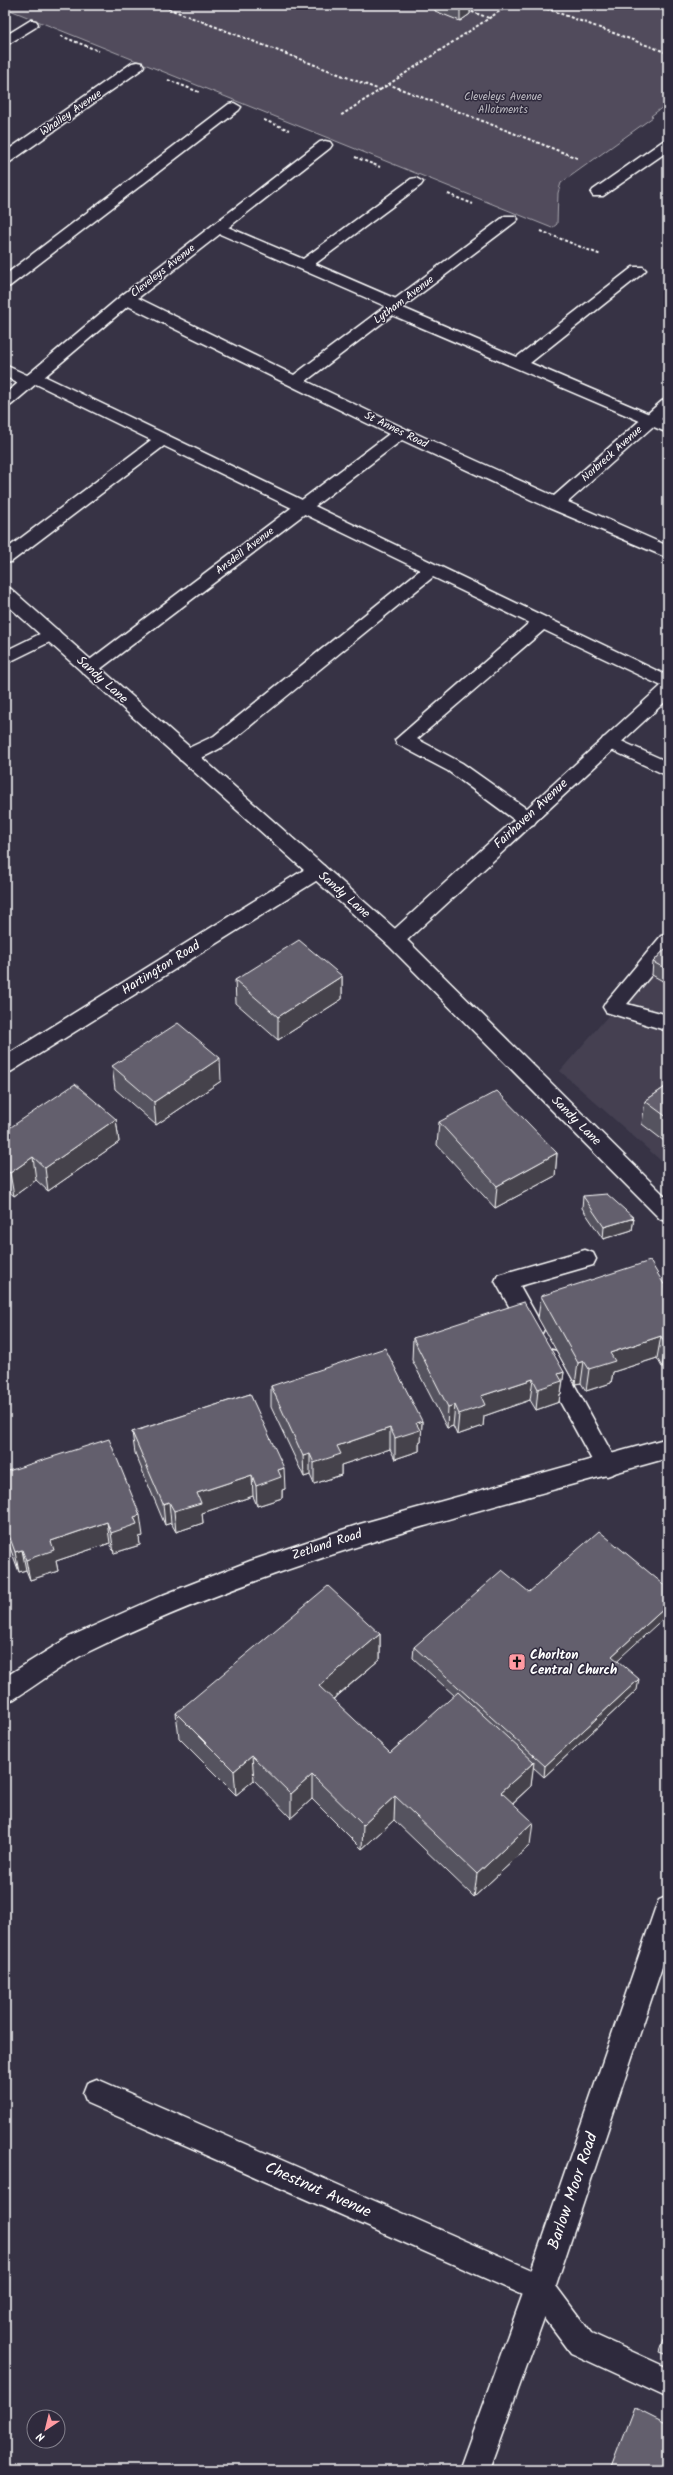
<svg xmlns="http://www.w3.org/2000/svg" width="673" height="2475" font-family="Kalam,sans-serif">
<rect width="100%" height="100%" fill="#373345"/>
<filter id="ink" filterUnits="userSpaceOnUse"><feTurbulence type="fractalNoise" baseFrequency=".025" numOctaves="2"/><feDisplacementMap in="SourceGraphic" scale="8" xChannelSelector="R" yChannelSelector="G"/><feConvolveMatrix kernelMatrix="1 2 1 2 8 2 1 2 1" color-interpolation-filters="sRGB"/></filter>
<g filter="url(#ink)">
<path fill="#444051" d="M668,947V1167L560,1071Z"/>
<path fill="#514c5c" stroke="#a8a6ae" d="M5,5H668V103L651,116L653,117L561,183L558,193L557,224L552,228L5,8Z"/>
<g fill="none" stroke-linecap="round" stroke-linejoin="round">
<defs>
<g id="lane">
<path d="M31,20L36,21L38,24L36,27L5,46V36Z"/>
<path d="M234,103L241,107L239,110L10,286L5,288V275L229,104Z"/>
<path d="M668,140V151L603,196H593L591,193L593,190L663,141Z"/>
<path d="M416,178L423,182L421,185L315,264L403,302L405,305L403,308L517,357L633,267H643L646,270L643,273L530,363L668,422V433L385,312L383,309L385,306L213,231L210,228L213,225H223L303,259L411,179Z"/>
<path d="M5,365L27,375L34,372L40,374L668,676V689L544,630L417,739L462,763L534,814L537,819L534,824L527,826L520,824L448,771L397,744L395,740L529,623L433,577L228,744C214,751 195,765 180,760L178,756L180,752L214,736L420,570L164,446L11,562L5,563V550L151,440L36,384C26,391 14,381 5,376Z"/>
<path d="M610,736L668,762V776L603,746L601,742L603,738Z"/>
<path d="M668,934V955L627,1004L668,1015V1031L606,1012L603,1007L606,1002L661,936Z"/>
<path d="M585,1250L593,1253L596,1259L593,1265L520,1286L544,1329L541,1335L533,1338L525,1335L495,1281L498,1275Z"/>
<path d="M548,1349L556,1351L615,1459L619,1466L615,1473L607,1476L599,1473L540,1365L537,1358L540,1351Z"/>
<path d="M540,2273L550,2278L591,2333L668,2368V2398L571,2353L530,2298L525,2288L530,2278Z"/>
</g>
<g id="street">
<path d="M137,62L142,63L144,66L142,69L10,162L5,163V152L132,63Z"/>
<path d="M325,141L330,142L332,145L330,148L138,298L294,375L505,216H515L518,219L515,222L306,381L406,429L554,496L662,401L668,399V413L568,502L668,546V558L549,508L402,440L95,673H83L80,669L83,665L389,434L128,306L11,405L5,407V394L121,296L320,142Z"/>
<path d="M52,628L58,630L61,634L58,638L5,664V651Z"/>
<path d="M668,683V699L402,945L395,947L388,945L385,940L388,935L662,685Z"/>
<path d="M317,864L324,866L327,871L324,876L12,1071L5,1074V1056L310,866Z"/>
<path d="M668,1438V1458C472,1513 272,1561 88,1652C62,1665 38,1684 14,1699L5,1702V1677L69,1637L163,1595L250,1561L360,1524Z"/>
<path d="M97,2079L550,2278L555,2288L550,2298L540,2303L530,2298L87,2103L83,2093L87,2083Z"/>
</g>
<g id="secondary">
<path d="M5,587L11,589L402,935L668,1199V1222L660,1219L388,945L5,603Z"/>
<path d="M668,1896V1949L555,2288L489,2470H459L525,2288L655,1909L659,1900Z"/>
</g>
</defs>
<use href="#lane" stroke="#fff" stroke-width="3"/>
<use href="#street" stroke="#fff" stroke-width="3"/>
<use href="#secondary" stroke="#fff" stroke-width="3"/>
<g stroke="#fff" stroke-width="2" stroke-dasharray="3 2" stroke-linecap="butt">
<path d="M159,5L380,90L340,116"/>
<path d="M537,5L668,53"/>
<path d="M467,10L489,18"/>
<path d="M61,36L99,51"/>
<path d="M168,80L199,92"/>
<path d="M388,84L577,158"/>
<path d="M380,90L509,5"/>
<path d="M264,120L289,130"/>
<path d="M355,157L380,167"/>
<path d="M448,194L473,204"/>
<path d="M541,231L601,255"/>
</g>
<use href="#lane" fill="#2f2a3d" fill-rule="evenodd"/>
<use href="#street" fill="#2f2a3d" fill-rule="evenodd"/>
<use href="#secondary" fill="#2f2a3d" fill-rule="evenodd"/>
</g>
<g fill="#55525e" stroke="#fff">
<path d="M435,5H470V14L460,21L435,11Z"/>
<path d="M668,946V984L652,975L653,962Z"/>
<path d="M342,976V999L278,1040L236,1003L235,980Z"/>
<path d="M112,1066L221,1081L156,1125L115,1089Z"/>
<path d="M668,1085V1144L642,1124L645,1101Z"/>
<path d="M116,1119L119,1142L48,1191L36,1180L14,1196L5,1188V1131Z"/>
<path d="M439,1122L557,1153L555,1176L495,1208L437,1145Z"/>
<path d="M583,1196L634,1218L632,1230L603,1239L582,1208Z"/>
<path d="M668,1291V1365L662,1367L657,1358L613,1372L611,1383L586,1391L581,1383L575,1384L538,1318L541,1296Z"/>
<path d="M413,1338L564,1372L561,1394H560L559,1402L536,1410L530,1400L484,1416L483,1426L457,1435L453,1426L447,1428L412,1360Z"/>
<path d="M271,1386L422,1421L421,1442L419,1443V1451L395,1459L390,1449L341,1465V1475L314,1484L310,1475L304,1477L271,1407Z"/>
<path d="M250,1394L285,1489L282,1490V1498L257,1506L253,1496L202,1513L203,1523L176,1532L171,1523L165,1525L135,1453L132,1432Z"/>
<path d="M5,1472L143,1536L139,1537L140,1545L114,1553L110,1543L56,1561L58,1571L30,1580L26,1570L19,1572L5,1534Z"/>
<path d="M529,1592L617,1660L637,1690L544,1777L533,1767L531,1786L513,1803L530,1845L474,1897L394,1820L362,1849L312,1799L291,1818L254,1780L236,1795L179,1738L176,1713L380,1634V1659L333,1700L390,1753L455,1696L413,1658L414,1647Z"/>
<path d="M668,2328V2355L660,2352Z"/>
</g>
<g fill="#45424c" stroke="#fff">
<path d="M466,5H470V14L460,21V8Z"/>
<path d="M342,976V999L278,1040V1017Z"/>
<path d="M220,1058L221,1081L156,1125L154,1102Z"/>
<path d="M116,1119L119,1142L48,1191L45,1168Z"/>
<path d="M557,1153L555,1176L495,1208L497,1186Z"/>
<path d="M33,1157L36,1180L14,1196L10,1173Z"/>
<path d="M634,1218L632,1230L603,1239L604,1227Z"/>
<path d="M661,1336L657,1358L613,1372L611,1383L586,1391L589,1369L610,1353Z"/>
<path d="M668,1345V1365L662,1367L666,1346Z"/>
<path d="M584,1361L581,1383L575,1384L578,1363Z"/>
<path d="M564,1372L561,1394H560L559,1402L536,1410L538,1389L558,1374Z"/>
<path d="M533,1379L530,1400L484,1416L483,1426L457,1435L459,1414L481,1396Z"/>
<path d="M455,1405L453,1426L447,1428L448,1407Z"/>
<path d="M422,1421L421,1442L419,1443V1451L395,1459V1438L416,1423Z"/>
<path d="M390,1428V1449L341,1465V1475L314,1484V1463L337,1446Z"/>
<path d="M310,1454V1475L304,1477L303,1456Z"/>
<path d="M284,1468L285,1489L282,1490V1498L257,1506L256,1486L278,1470Z"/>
<path d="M252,1475L253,1496L202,1513L203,1523L176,1532L174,1511L197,1493Z"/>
<path d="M169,1502L171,1523L165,1525L163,1504Z"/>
<path d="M140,1515L143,1536L139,1537L140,1545L114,1553L111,1533L134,1517Z"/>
<path d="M107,1522L110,1543L56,1561L58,1571L30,1580L26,1560L51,1541Z"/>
<path d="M22,1550L26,1570L19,1572L15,1552Z"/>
<path d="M668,1605V1614L610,1667L612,1656Z"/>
<path d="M380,1634V1659L319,1711V1686Z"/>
<path d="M639,1679L637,1690L544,1777L545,1766Z"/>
<path d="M252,1756L254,1780L236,1795L234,1771Z"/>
<path d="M534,1762L531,1786L498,1816L501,1792Z"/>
<path d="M312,1775V1799L291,1818V1794Z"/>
<path d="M395,1796L394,1820L362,1849L363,1825Z"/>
<path d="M533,1822L530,1845L474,1897L477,1874Z"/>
</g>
<g fill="#635f6d" stroke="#fff">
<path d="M451,5H466L460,8Z"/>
<path d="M299,940L342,976L278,1017L235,980Z"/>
<path d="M668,946V970L653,962Z"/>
<path d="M178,1023L220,1058L154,1102L112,1066Z"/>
<path d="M75,1084L116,1119L45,1168L33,1157L10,1173L5,1169V1131Z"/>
<path d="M668,1085V1118L645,1101Z"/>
<path d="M497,1091L557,1153L497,1186L439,1122Z"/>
<path d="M607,1194L634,1218L604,1227L583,1196Z"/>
<path d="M650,1261L668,1291V1345L666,1346L661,1336L610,1353L615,1361L589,1369L584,1361L578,1363L541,1296Z"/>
<path d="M524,1302L564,1372L558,1374L562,1381L538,1389L533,1379L481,1396L485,1405L459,1414L455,1405L448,1407L413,1338Z"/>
<path d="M385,1348L422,1421L416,1423L420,1430L395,1438L390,1428L337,1446L341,1454L314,1463L310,1454L303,1456L271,1386Z"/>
<path d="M250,1394L284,1468L278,1470L281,1477L256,1486L252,1475L197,1493L201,1503L174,1511L169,1502L163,1504L132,1432Z"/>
<path d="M109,1439L140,1515L134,1517L137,1524L111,1533L107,1522L51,1541L54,1550L26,1560L22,1550L15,1552L5,1524V1472Z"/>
<path d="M599,1531L668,1588V1605L612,1656L639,1679L545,1766L414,1647L502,1570L529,1592Z"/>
<path d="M328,1586L380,1634L319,1686L390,1753L458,1692L534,1762L501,1792L533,1822L477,1874L395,1796L363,1825L312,1775L291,1794L252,1756L234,1771L176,1713Z"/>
<path d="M668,2329V2340L665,2339Z"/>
<path d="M634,2407L668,2424V2470H610Z"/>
</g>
</g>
<defs>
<symbol id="church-square" viewBox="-11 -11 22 22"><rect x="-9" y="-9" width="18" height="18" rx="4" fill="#ff9aa2" stroke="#2f2a3d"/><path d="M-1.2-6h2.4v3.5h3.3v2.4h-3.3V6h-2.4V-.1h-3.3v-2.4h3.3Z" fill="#111"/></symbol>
</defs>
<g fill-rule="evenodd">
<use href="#church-square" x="507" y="1652" width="20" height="20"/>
</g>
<g text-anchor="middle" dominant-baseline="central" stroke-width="3" stroke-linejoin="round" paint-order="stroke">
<g font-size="11" fill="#b9b7be" stroke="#2f2a3d">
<text x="503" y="97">Cleveleys Avenue<tspan x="503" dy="13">Allotments</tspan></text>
</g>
<g font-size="11" fill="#fff" stroke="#2f2a3d">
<text transform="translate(71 113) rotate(-35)">Whalley Avenue</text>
<text transform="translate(163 271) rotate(-38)">Cleveleys Avenue</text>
<text transform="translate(404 300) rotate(-37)">Lytham Avenue</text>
<text transform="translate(396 430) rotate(26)">St Annes Road</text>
<text transform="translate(612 454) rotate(-42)">Norbreck Avenue</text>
<text transform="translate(245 551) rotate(-37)">Ansdell Avenue</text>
</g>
<g font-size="13" fill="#fff" stroke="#2f2a3d">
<text transform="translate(102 680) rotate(42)">Sandy Lane</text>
<text transform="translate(531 814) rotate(-43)">Fairhaven Avenue</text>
<text transform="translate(344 895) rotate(41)">Sandy Lane</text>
<text transform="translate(161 968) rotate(-32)">Hartington Road</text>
<text transform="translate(576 1121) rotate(45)">Sandy Lane</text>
<text transform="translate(327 1545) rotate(-18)">Zetland Road</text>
</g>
<g font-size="13" font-weight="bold" fill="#fff" stroke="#2f2a3d" text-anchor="start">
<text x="530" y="1655">Chorlton<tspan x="530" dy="15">Central Church</tspan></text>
</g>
<g font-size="16" fill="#fff" stroke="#2f2a3d">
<text transform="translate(318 2190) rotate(24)">Chestnut Avenue</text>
<text transform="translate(573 2191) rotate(-71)">Barlow Moor Road</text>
</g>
</g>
<rect width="673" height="2475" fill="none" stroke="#2f2a3d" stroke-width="20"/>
<rect x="10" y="10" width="653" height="2455" fill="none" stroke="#fff" stroke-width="1.5" filter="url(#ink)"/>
<g transform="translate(46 2429) rotate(215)"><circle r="19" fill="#2f2a3d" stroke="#827f8b"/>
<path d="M0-3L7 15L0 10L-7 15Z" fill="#ff9aa2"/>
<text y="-6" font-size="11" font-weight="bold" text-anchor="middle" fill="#ffffff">N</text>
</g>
</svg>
